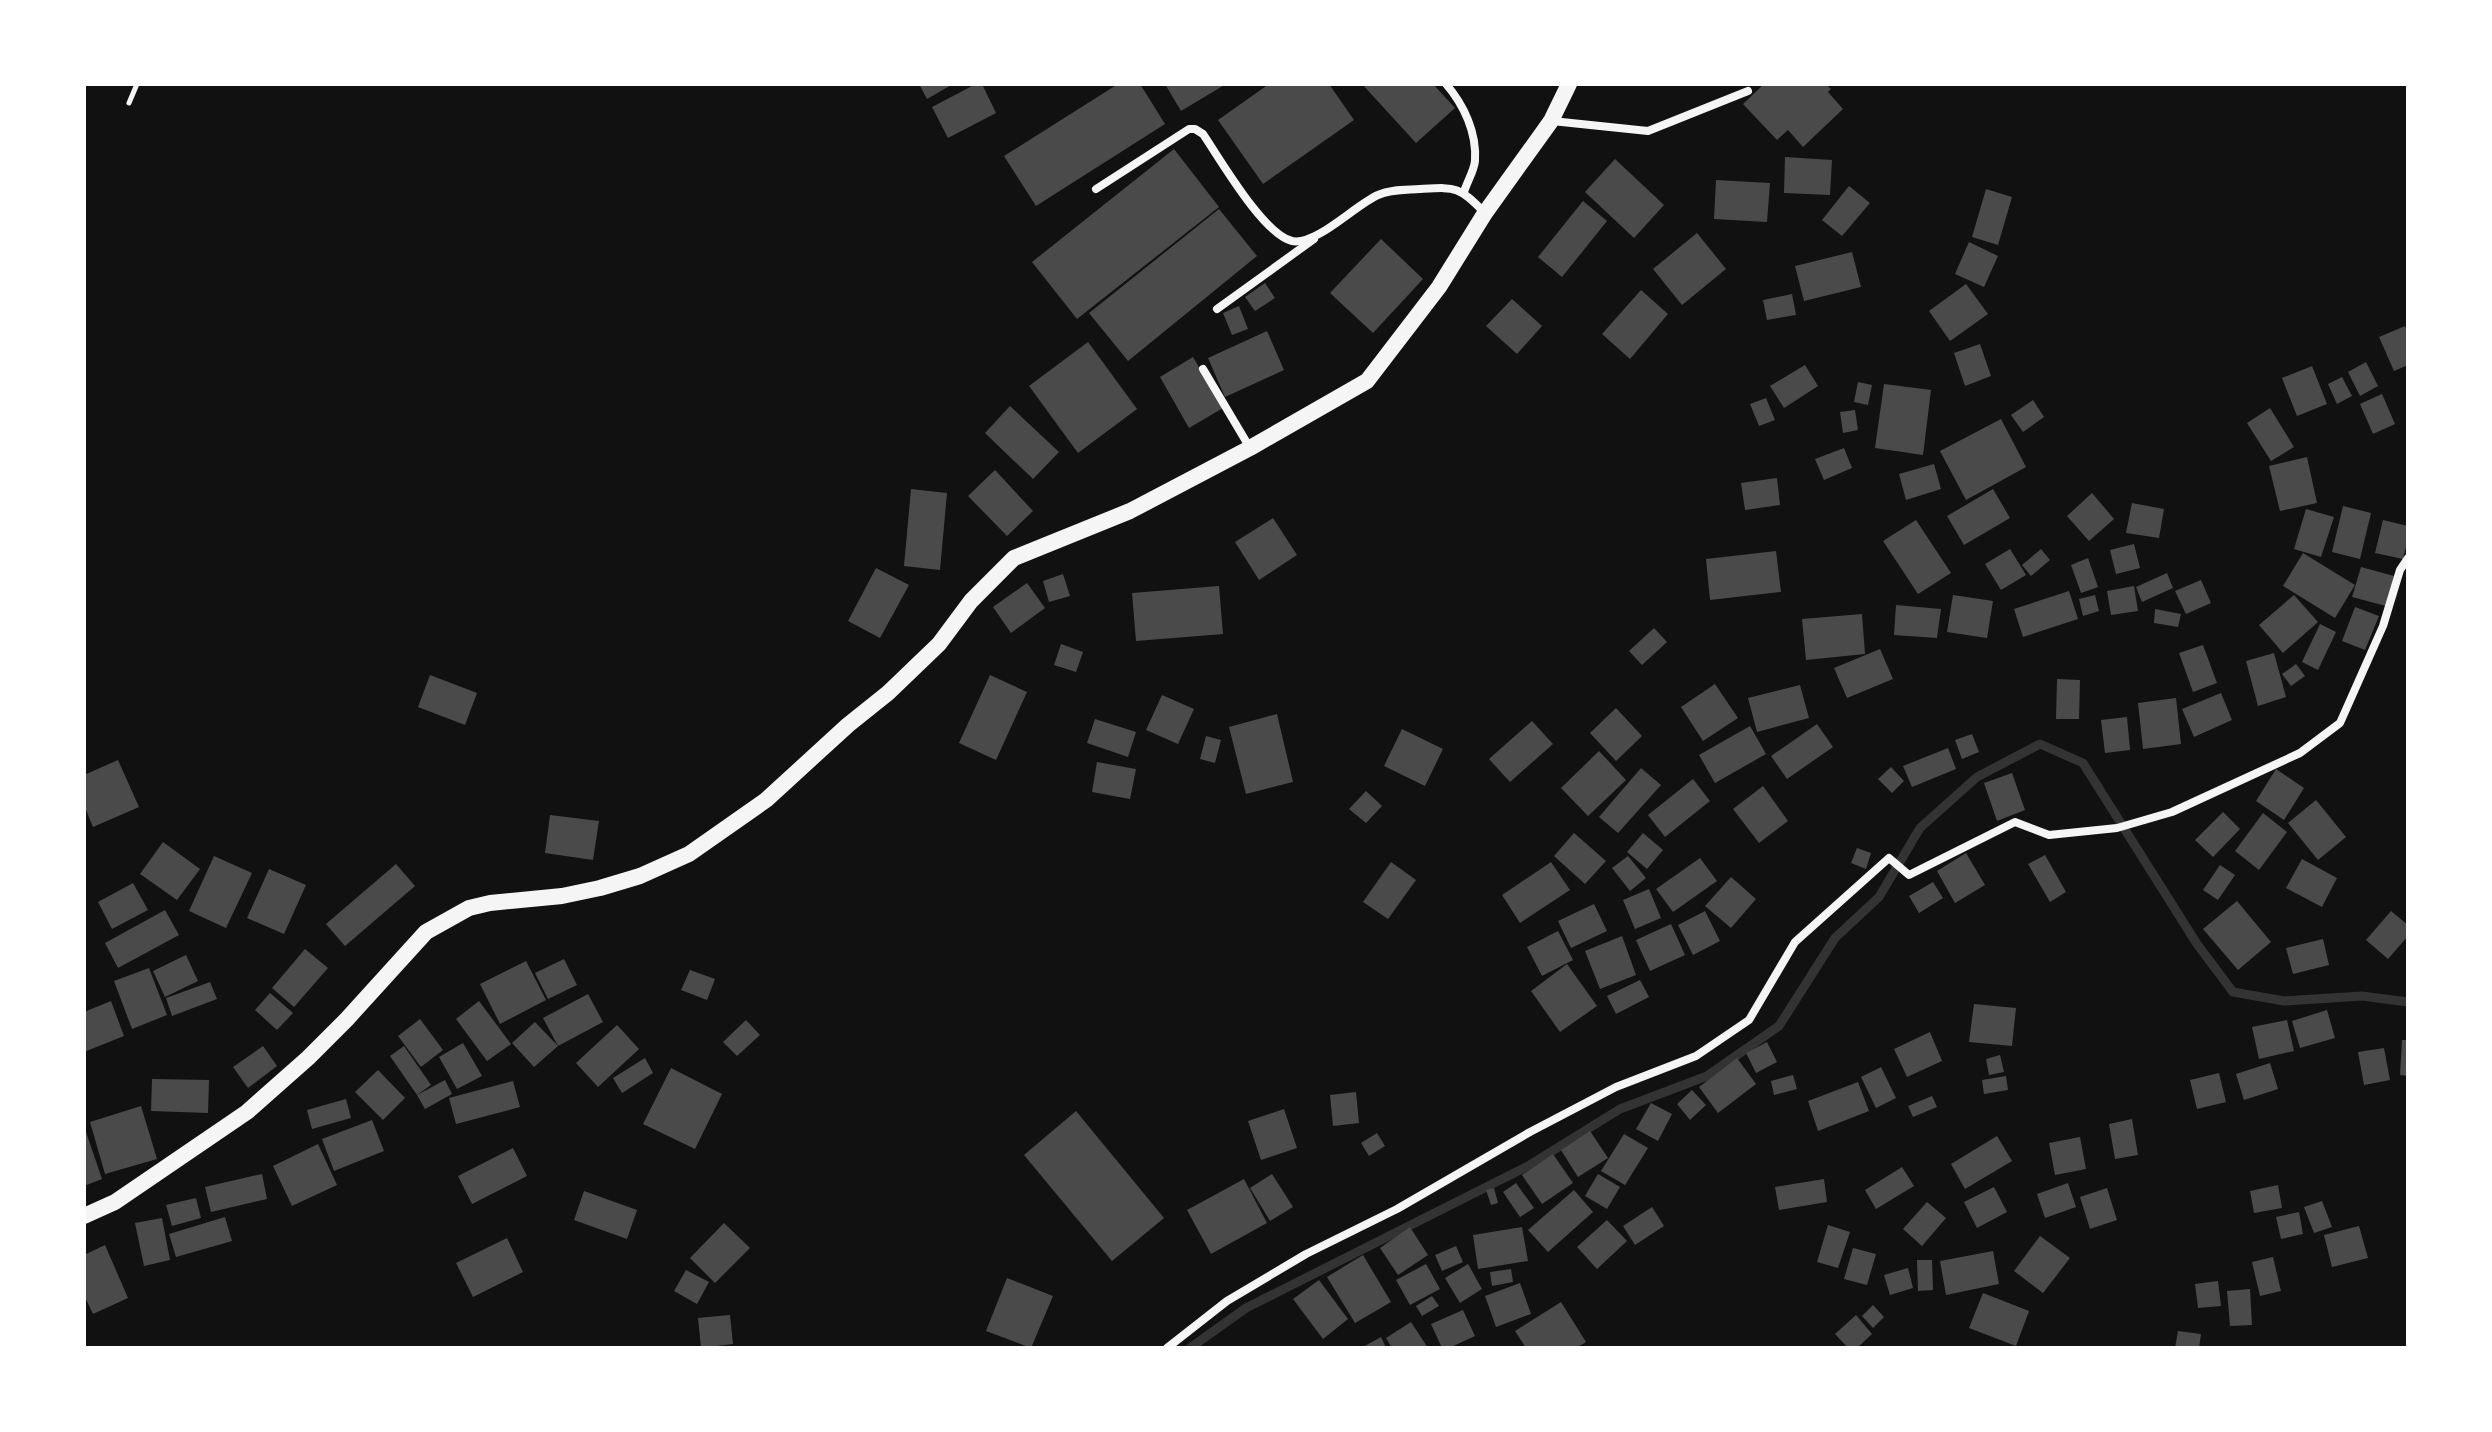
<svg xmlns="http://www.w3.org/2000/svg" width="2492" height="1432" font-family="'Alegreya Sans',sans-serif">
<rect width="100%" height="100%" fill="#111"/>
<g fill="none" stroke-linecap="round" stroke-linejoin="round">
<path stroke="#333" stroke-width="9" d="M1190,1348L1246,1308L1528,1166L1620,1109L1707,1076L1779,1026L1835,938L1879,897L1920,828L1977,777L2040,744L2083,763L2197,944L2233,992L2284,1001L2362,996L2408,1002"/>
</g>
<g fill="#4a4a4a">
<path d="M919,84H953L927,99Z"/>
<path d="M976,84H982L996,113L948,138L932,107Z"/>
<path d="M1118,84H1140L1165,124L1036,206L1004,156Z"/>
<path d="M1165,84H1226L1181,111Z"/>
<path d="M1269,84H1329L1354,120L1263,184L1218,120Z"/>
<path d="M1362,84H1433L1455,108L1416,143Z"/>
<path d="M1764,84H1826L1831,89L1828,92L1843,109L1803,147L1788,130L1777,140L1743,104Z"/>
<path d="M1174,149L1219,207L1077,319L1032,262Z"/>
<path d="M1785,157L1832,160L1830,195L1784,193Z"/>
<path d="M1615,159L1664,205L1634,238L1585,192Z"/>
<path d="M1716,180L1770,183L1767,222L1714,219Z"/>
<path d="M1849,186L1870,203L1842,236L1822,220Z"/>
<path d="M1986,189L2012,197L1998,245L1972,237Z"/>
<path d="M1583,201L1607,221L1562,277L1538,257Z"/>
<path d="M1219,209L1257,256L1128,361L1089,313Z"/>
<path d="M1697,233L1726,269L1682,305L1653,269Z"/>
<path d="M1381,239L1423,279L1373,333L1330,293Z"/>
<path d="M1969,242L1998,256L1984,287L1955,274Z"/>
<path d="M1852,252L1861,287L1804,301L1795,266Z"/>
<path d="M1265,283L1275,298L1255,311L1245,297Z"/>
<path d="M1966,284L1988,314L1950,341L1929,311Z"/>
<path d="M1641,290L1668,314L1630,359L1602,334Z"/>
<path d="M1792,294L1796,315L1767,320L1763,300Z"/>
<path d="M1512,299L1542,326L1517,354L1486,326Z"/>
<path d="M1239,306L1248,329L1232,335L1223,313Z"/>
<path d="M2405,326L2408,333V365L2394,371L2379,337Z"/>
<path d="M1267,331L1284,370L1225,397L1208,358Z"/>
<path d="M1088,342L1137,409L1078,453L1029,386Z"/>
<path d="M1980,344L1991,376L1965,386L1954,353Z"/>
<path d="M1193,357L1223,408L1189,428L1160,377Z"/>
<path d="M2366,362L2378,386L2360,396L2348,372Z"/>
<path d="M1805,365L1818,386L1784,408L1770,386Z"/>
<path d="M2312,366L2327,404L2297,416L2282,378Z"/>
<path d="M2342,377L2352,396L2337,404L2328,384Z"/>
<path d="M1858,382L1872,385L1868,405L1854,402Z"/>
<path d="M1884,384L1931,390L1923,455L1875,448Z"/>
<path d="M2382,394L2395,424L2373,434L2360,404Z"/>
<path d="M1766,398L1775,420L1759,426L1750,404Z"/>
<path d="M2033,400L2044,417L2023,432L2011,415Z"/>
<path d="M1010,406L1059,452L1033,479L985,433Z"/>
<path d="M2270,408L2294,447L2271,461L2247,423Z"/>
<path d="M1855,410L1858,430L1843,433L1840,412Z"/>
<path d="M2001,419L2026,467L1966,500L1940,451Z"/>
<path d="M1844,448L1852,468L1824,480L1815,459Z"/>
<path d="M2307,457L2317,503L2280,511L2269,466Z"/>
<path d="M1934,464L1941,489L1906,500L1899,474Z"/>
<path d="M995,470L1033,511L1007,536L968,496Z"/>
<path d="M1777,478L1780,505L1745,510L1741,483Z"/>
<path d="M911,489L947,493L940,570L904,566Z"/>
<path d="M1993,489L2010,518L1964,545L1947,516Z"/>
<path d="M2092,493L2114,519L2089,541L2067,516Z"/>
<path d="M2132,503L2164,509L2159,538L2126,533Z"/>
<path d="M2343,506L2371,513L2360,559L2332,552Z"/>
<path d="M2306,509L2334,517L2321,557L2294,549Z"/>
<path d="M1273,518L1297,555L1259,580L1235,542Z"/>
<path d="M1916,520L1951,573L1918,594L1883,541Z"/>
<path d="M2383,520L2408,526V538L2403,559L2375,553Z"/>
<path d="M2134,544L2140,568L2116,574L2110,550Z"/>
<path d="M2010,549L2026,575L2001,590L1985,564Z"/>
<path d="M2041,549L2050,560L2031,576L2022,565Z"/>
<path d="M1776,551L1781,592L1710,600L1706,559Z"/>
<path d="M2303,553L2355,585L2335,618L2283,586Z"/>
<path d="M2088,558L2098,587L2081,593L2071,565Z"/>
<path d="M2361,567L2394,576L2386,606L2352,597Z"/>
<path d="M876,568L909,585L880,638L848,621Z"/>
<path d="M2167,573L2173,588L2142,602L2136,587Z"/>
<path d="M1063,574L1070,596L1049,602L1043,581Z"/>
<path d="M2201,580L2211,603L2186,614L2175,591Z"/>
<path d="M1027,583L1045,608L1011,633L993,607Z"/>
<path d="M1219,586L1223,634L1136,641L1132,593Z"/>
<path d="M2134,586L2138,611L2111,615L2107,591Z"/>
<path d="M2069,591L2078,619L2023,637L2014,609Z"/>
<path d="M1953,595L1993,601L1987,638L1947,632Z"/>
<path d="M2095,595L2099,611L2083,616L2079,599Z"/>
<path d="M2294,595L2318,622L2283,653L2259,625Z"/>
<path d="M1896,605L1941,609L1937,638L1894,635Z"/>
<path d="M2355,607L2379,616L2365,650L2342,641Z"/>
<path d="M2155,609L2181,614L2178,627L2154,623Z"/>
<path d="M1862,614L1865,654L1806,660L1802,619Z"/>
<path d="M2320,624L2336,632L2318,670L2302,662Z"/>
<path d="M1654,628L1667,642L1642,665L1629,651Z"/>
<path d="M1061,644L1083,652L1076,672L1054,665Z"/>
<path d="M2203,645L2217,683L2193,692L2179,653Z"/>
<path d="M1880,649L1893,679L1847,698L1834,668Z"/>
<path d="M2274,653L2286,697L2258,706L2246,661Z"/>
<path d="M2296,664L2305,676L2291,686L2282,674Z"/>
<path d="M430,675L477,693L465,725L418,707Z"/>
<path d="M990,675L1027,692L996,760L959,743Z"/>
<path d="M2057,679L2080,680L2079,719H2056Z"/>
<path d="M1715,684L1738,718L1703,741L1681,707Z"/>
<path d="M1800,685L1809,718L1757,732L1748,698Z"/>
<path d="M2221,693L2232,720L2194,737L2182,709Z"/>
<path d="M1162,695L1194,709L1178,744L1146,730Z"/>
<path d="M2176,698L2181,744L2143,749L2138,703Z"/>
<path d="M1616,708L1642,736L1616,761L1590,733Z"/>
<path d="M1277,714L1293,782L1246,794L1229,727Z"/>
<path d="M2127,717L2130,750L2105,753L2101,720Z"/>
<path d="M1095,719L1136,732L1128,757L1087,743Z"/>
<path d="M1532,721L1553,744L1510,782L1489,759Z"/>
<path d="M1817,724L1833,747L1787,779L1771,756Z"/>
<path d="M1750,726L1766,754L1715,783L1699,755Z"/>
<path d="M1402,729L1443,749L1425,786L1384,766Z"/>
<path d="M1972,734L1979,752L1962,759L1955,740Z"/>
<path d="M1206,736L1221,740L1215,763L1200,759Z"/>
<path d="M1948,748L1956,769L1912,787L1903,766Z"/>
<path d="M1599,751L1626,780L1588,816L1561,788Z"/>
<path d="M118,760L139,807L93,827L84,805V775Z"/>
<path d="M1097,762L1136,769L1130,799L1092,792Z"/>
<path d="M1891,767L1904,781L1892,793L1878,779Z"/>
<path d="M1641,768L1661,785L1618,833L1599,817Z"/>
<path d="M2276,769L2304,788L2284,820L2256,801Z"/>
<path d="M2012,773L2025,810L1997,821L1984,783Z"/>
<path d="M1693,779L1710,801L1665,837L1648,815Z"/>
<path d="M1763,786L1788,821L1759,843L1733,809Z"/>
<path d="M1366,791L1382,806L1366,823L1349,809Z"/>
<path d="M2316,800L2346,837L2318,860L2288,823Z"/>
<path d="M2223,812L2240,829L2213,857L2195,840Z"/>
<path d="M2263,813L2287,832L2259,870L2235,851Z"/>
<path d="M550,815L599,821L593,860L545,853Z"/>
<path d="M1574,833L1606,861L1585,884L1554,856Z"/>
<path d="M1643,833L1663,850L1647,869L1627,852Z"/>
<path d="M163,842L200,869L177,900L140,874Z"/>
<path d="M1857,848L1871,853L1866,869L1851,863Z"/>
<path d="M1966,853L1985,885L1955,903L1937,871Z"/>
<path d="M2045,855L2066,892L2050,902L2028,864Z"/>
<path d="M214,856L252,873L226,928L189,911Z"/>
<path d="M1628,856L1646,878L1630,891L1612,868Z"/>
<path d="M1700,858L1717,881L1673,912L1656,889Z"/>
<path d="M2302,859L2337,878L2322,907L2286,888Z"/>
<path d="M1391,862L1416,880L1388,919L1363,902Z"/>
<path d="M1551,862L1570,890L1520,923L1502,895Z"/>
<path d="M396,864L415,886L345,946L326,924Z"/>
<path d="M2220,865L2235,875L2218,900L2203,890Z"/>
<path d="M269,869L306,885L284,934L247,918Z"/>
<path d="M1731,877L1756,899L1731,928L1705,906Z"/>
<path d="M1933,882L1943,898L1919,913L1909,896Z"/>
<path d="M133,883L148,910L112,929L98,902Z"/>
<path d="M1649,889L1661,918L1635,929L1623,900Z"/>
<path d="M2237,901L2271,942L2238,970L2203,929Z"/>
<path d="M1594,904L1607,931L1571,948L1558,921Z"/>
<path d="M165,910L179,935L118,968L105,943Z"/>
<path d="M1705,911L1720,941L1693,955L1678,925Z"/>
<path d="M2391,911L2408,925V936L2388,959L2366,940Z"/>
<path d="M1671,924L1685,955L1650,971L1636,940Z"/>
<path d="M1558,931L1573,960L1542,976L1527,947Z"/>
<path d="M1622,936L1636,975L1600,989L1585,951Z"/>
<path d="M2323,939L2329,965L2293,974L2286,948Z"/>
<path d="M305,949L328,968L294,1007L272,988Z"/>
<path d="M186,955L198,981L165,997L153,971Z"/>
<path d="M564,959L577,985L548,999L535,973Z"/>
<path d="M526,961L546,1000L500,1024L480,984Z"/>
<path d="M1567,964L1597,1006L1560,1032L1531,991Z"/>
<path d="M149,968L167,1015L132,1029L114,981Z"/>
<path d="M690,970L715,979L707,1000L681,990Z"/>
<path d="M1640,980L1649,997L1616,1014L1607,996Z"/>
<path d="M210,982L217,999L172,1016L166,998Z"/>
<path d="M270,993L293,1013L277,1030L255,1010Z"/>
<path d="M588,994L603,1022L558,1046L534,1067L512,1043L535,1022L558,1046L543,1018Z"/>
<path d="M111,1001L124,1036L84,1052V1012Z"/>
<path d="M479,1001L511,1044L487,1061L456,1019Z"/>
<path d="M1974,1004L2016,1008L2012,1046L1969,1042Z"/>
<path d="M2327,1010L2335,1038L2300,1048L2292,1021Z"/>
<path d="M420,1019L443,1050L421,1067L398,1036Z"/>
<path d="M746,1020L760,1035L737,1056L723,1042Z"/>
<path d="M2287,1020L2294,1051L2259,1059L2252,1027Z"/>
<path d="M617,1025L639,1049L598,1087L576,1063Z"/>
<path d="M1930,1032L1942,1061L1907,1077L1894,1049Z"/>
<path d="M2402,1040H2408V1076L2400,1075Z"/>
<path d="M1767,1042L1777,1062L1756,1073L1746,1053Z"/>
<path d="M463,1043L482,1076L457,1089L439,1057Z"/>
<path d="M263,1046L277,1066L248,1088L233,1067Z"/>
<path d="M404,1046L431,1085L417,1095L390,1056Z"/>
<path d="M2384,1048L2390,1080L2364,1085L2358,1052Z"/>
<path d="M2000,1055L2004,1072L1989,1075L1986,1059Z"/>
<path d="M645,1058L653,1073L622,1093L613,1078Z"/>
<path d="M1737,1058L1756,1084L1718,1113L1699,1087Z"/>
<path d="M2270,1063L2278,1089L2244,1100L2236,1074Z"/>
<path d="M1881,1067L1896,1098L1876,1108L1861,1077Z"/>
<path d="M671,1068L722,1094L695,1149L643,1124Z"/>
<path d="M378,1070L405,1098L383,1120L355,1092Z"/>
<path d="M2219,1073L2226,1102L2197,1109L2190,1080Z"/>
<path d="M1793,1075L1797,1089L1774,1095L1771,1081Z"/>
<path d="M2006,1076L2008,1090L1984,1094L1982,1080Z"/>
<path d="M152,1079L209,1080L208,1113L151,1111Z"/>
<path d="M445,1080L452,1094L425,1109L417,1095Z"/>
<path d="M513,1081L520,1107L456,1124L449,1098Z"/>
<path d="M1858,1082L1869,1111L1818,1131L1808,1101Z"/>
<path d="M1692,1090L1706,1105L1690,1120L1677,1104Z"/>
<path d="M1356,1092L1359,1123L1333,1126L1330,1095Z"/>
<path d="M1932,1096L1937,1107L1913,1117L1908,1106Z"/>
<path d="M346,1099L351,1118L312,1129L307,1110Z"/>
<path d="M1651,1103L1672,1114L1658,1141L1636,1129Z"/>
<path d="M141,1106L157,1159L105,1174L90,1122Z"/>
<path d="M1284,1109L1297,1148L1261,1160L1248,1121Z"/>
<path d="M1076,1111L1164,1218L1112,1261L1024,1155Z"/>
<path d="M2132,1119L2138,1155L2115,1159L2109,1124Z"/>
<path d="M372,1120L384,1151L334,1171L322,1139Z"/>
<path d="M84,1126L102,1179L84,1186Z"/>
<path d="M1590,1131L1608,1158L1578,1177L1561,1150Z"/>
<path d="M1377,1133L1385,1146L1369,1156L1361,1143Z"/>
<path d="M1624,1134L1648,1148L1625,1185L1601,1171Z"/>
<path d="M1997,1136L2012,1161L1965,1189L1951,1164Z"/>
<path d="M2080,1137L2086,1169L2055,1175L2049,1143Z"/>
<path d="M318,1144L337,1185L292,1206L273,1166Z"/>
<path d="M513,1148L527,1176L472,1204L458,1176Z"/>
<path d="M1553,1154L1573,1183L1542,1204L1522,1175Z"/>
<path d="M1902,1167L1914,1186L1876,1209L1865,1190Z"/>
<path d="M262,1174L267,1199L211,1212L205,1187Z"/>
<path d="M1272,1174L1293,1207L1270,1221L1250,1188Z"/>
<path d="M1598,1174L1620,1187L1607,1209L1585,1196Z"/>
<path d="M1244,1179L1267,1223L1211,1254L1187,1210Z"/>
<path d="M1824,1179L1827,1202L1779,1210L1775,1187Z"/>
<path d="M1516,1183L1534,1208L1520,1217L1503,1192Z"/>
<path d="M2068,1183L2076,1207L2045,1218L2037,1194Z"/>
<path d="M2278,1185L2282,1208L2254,1213L2250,1191Z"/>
<path d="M1994,1187L2007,1212L1977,1228L1964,1202Z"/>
<path d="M1494,1188L1498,1203L1491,1205L1486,1190Z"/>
<path d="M2107,1188L2117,1220L2090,1229L2080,1197Z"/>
<path d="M1574,1190L1593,1212L1548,1252L1528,1230Z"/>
<path d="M584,1191L637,1210L627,1239L574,1220Z"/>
<path d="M196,1198L201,1218L172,1226L166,1205Z"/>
<path d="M2322,1201L2332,1227L2314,1233L2304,1207Z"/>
<path d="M1927,1202L1946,1218L1922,1246L1903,1229Z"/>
<path d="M1652,1207L1664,1226L1635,1245L1623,1226Z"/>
<path d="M2299,1212L2303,1234L2281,1239L2276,1217Z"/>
<path d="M225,1217L232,1241L176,1257L169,1234Z"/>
<path d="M162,1218L170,1260L144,1266L135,1223Z"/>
<path d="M1607,1220L1627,1241L1597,1269L1577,1247Z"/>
<path d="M724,1223L750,1248L715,1283L690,1258Z"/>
<path d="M1828,1225L1850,1232L1838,1268L1817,1262Z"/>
<path d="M2359,1226L2368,1258L2332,1267L2324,1235Z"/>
<path d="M1410,1227L1428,1255L1398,1275L1380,1248Z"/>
<path d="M1522,1227L1528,1261L1478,1269L1473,1235Z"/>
<path d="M2040,1236L2070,1258L2043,1293L2014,1271Z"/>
<path d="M507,1238L523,1272L473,1297L456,1263Z"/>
<path d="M105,1245L128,1298L93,1314L84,1295V1255Z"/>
<path d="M1456,1246L1463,1262L1442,1271L1435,1255Z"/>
<path d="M1853,1248L1876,1254L1867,1285L1844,1279Z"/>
<path d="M1993,1251L1999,1284L1946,1295L1940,1261Z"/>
<path d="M1363,1255L1391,1302L1355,1323L1327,1277Z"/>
<path d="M2273,1257L2281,1291L2260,1296L2252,1262Z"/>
<path d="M1917,1260H1932L1933,1290L1918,1291Z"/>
<path d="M1426,1264L1440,1289L1410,1305L1396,1280Z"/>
<path d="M1468,1264L1482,1289L1460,1303L1445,1278Z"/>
<path d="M1908,1268L1913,1288L1890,1295L1884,1275Z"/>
<path d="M1511,1269L1513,1282L1492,1286L1490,1272Z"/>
<path d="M686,1270L709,1282L697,1304L674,1291Z"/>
<path d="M1007,1278L1053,1296L1031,1348L986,1331Z"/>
<path d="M1319,1280L1348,1319L1323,1339L1293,1299Z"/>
<path d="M2218,1281L2221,1306L2198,1308L2195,1284Z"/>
<path d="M1520,1283L1531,1314L1496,1327L1485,1296Z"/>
<path d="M2250,1289L2252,1325L2230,1326L2227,1291Z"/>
<path d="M1983,1293L2029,1311L2016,1346L1969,1328Z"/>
<path d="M1432,1296L1439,1306L1422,1316L1416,1306Z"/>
<path d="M1561,1302L1586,1342L1576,1348H1526L1515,1331Z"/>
<path d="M1873,1305L1884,1317L1873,1328L1862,1316Z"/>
<path d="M1463,1310L1475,1336L1449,1348H1442L1431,1324Z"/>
<path d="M730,1315L733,1344L701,1348L698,1318Z"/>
<path d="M1856,1315L1872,1334L1857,1348H1848L1835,1334Z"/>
<path d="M1411,1322L1428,1348H1392L1386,1338Z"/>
<path d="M2178,1331L2201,1334L2199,1348H2175Z"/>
<path d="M1381,1337L1386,1348H1361Z"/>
</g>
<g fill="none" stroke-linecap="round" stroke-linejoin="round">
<path stroke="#f5f5f5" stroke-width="5" d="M129,103L137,84"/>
<g stroke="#f5f5f5" stroke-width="8">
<path d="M1446,84C1464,105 1477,133 1475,161C1474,171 1467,182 1464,192"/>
<path d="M1552,121L1648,131L1748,91"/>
<path d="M1096,189L1189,129H1195L1203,134C1220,159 1263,234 1292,241C1316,246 1355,205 1378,195C1391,189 1406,190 1420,189C1457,187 1458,186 1485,213"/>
<path d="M1217,309L1314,239"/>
<path d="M1203,369L1250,448"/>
<path d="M1167,1348L1227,1301L1306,1254L1397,1209L1530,1132L1616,1087L1696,1056L1749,1020L1795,942L1889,858L1909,875L2015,822L2049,835L2117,828L2172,812L2300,753L2340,723L2383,626L2400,570L2408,558"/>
</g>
<path stroke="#f5f5f5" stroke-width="16" d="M84,1216L115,1202L247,1112L308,1058L347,1019L426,932L469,908L490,903L562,896L600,888L640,876L689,854L766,800L848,725L888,693L939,644L971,601L1014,558L1130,511L1250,448L1367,381L1439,287L1485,213L1551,121L1569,84"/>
</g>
<rect width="2492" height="1432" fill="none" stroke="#ffffff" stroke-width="172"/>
</svg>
